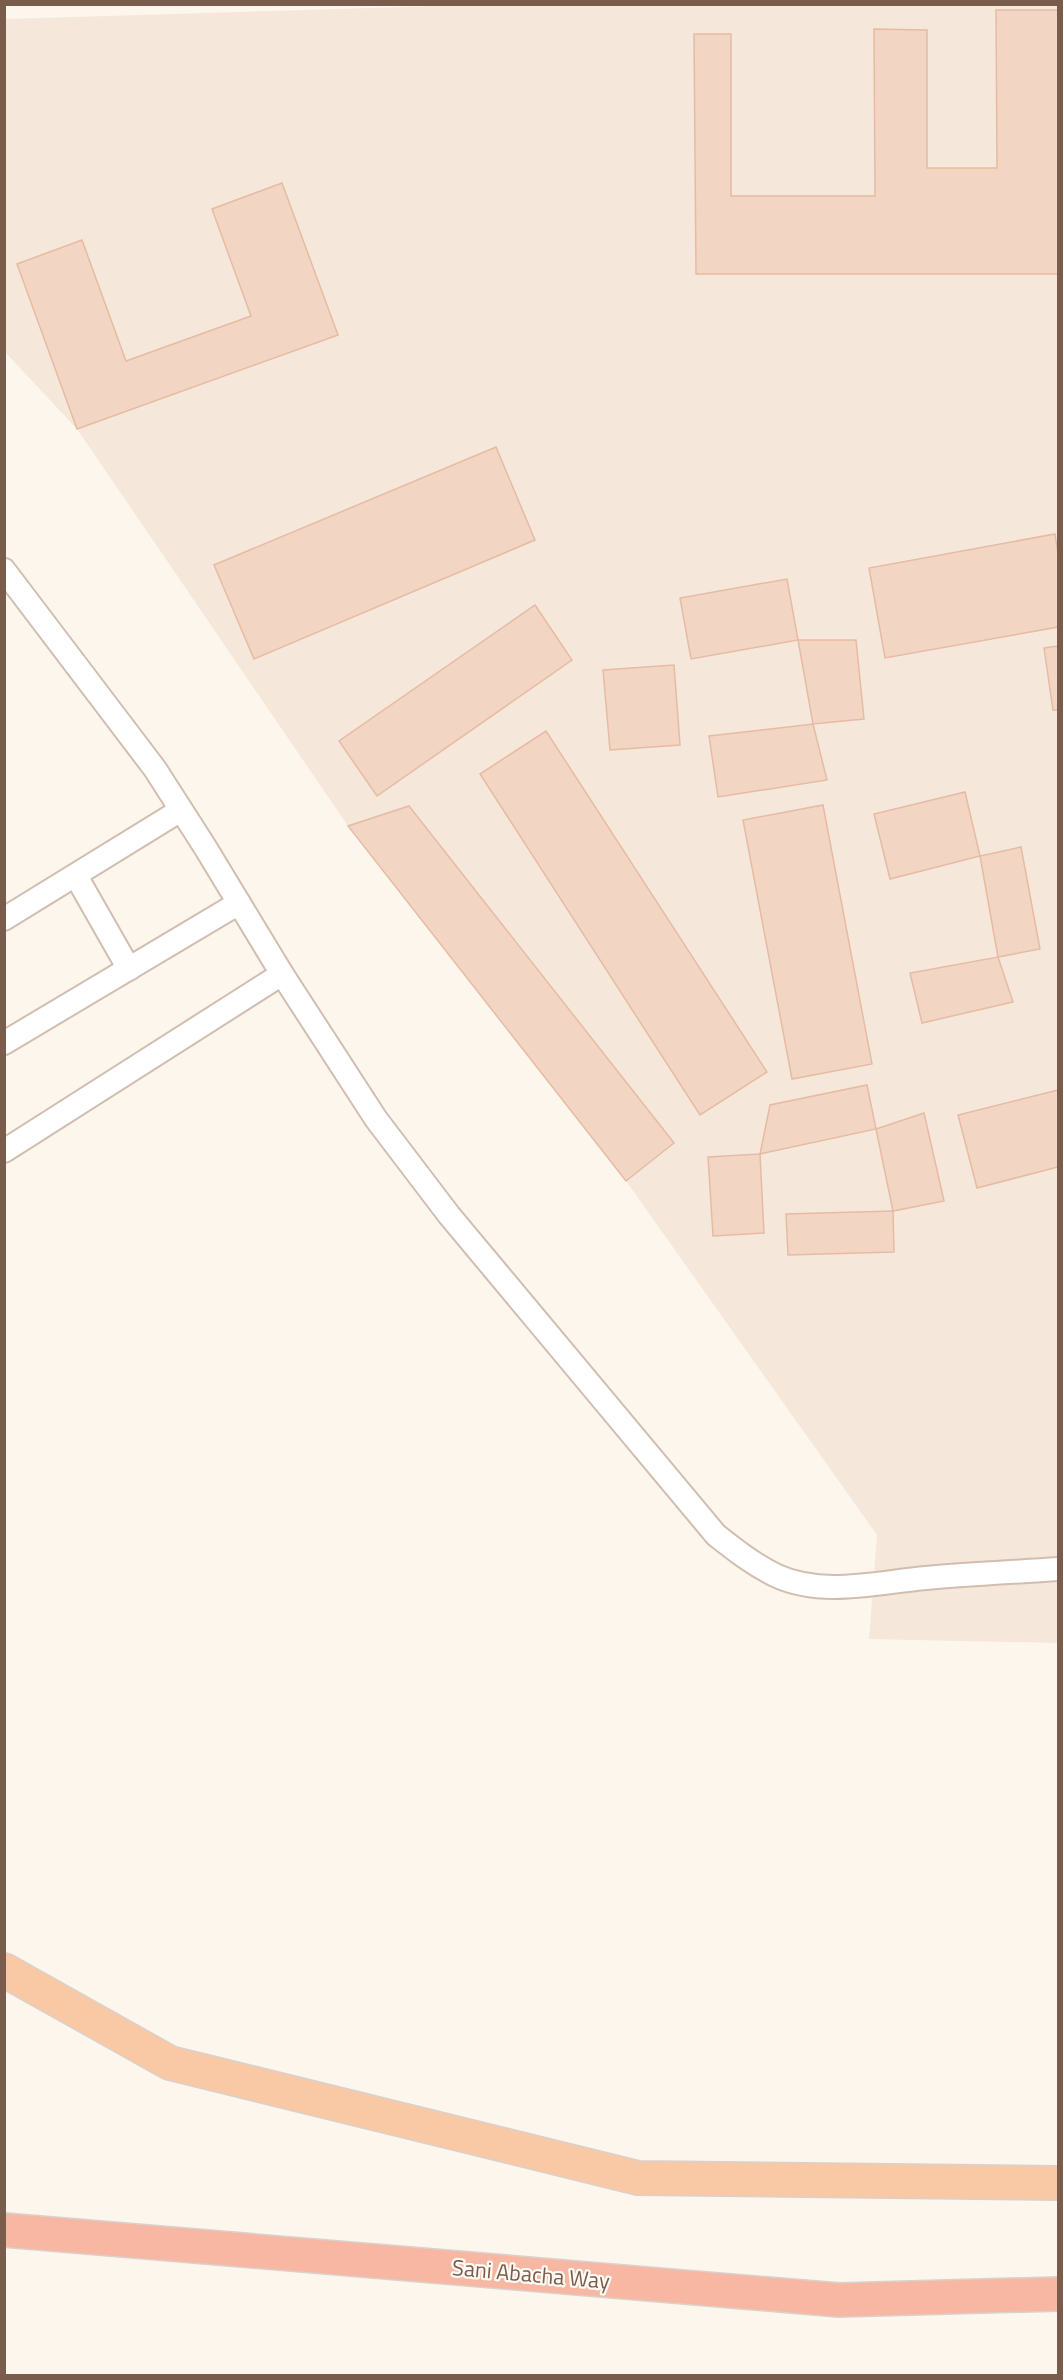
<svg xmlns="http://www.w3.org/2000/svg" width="1063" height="2380" font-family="'Titillium Web',sans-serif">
<rect width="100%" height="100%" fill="#fdf6ec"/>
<path fill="#f5e8da" d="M501,4L1058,5V1643L869,1639L877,1535L626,1181L348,826L77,429L5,352V19Z"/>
<g fill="#f3d5c3" stroke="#e6bba3" stroke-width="1.5">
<path d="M996,10H1058V274H696L694,34H731V196H875L874,29L927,30V168H997Z"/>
<path d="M282,183L338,335L77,429L17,264L82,240L126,361L251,316L212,209Z"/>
<path d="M496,447L535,540L254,659L214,565Z"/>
<path d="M1055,534L1058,554V627L885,658L869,568Z"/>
<path d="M787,579L798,640L691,659L680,598Z"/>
<path d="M535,605L572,660L377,796L339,741Z"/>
<path d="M798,640H856L864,719L813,724Z"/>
<path d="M1058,646V710H1053L1044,648Z"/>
<path d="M674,665L680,745L610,750L603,670Z"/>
<path d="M813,724L827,780L718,797L709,736Z"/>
<path d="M546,731L767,1072L700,1115L480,774Z"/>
<path d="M965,792L980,856L890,879L874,814Z"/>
<path d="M823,805L872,1064L792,1079L743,820Z"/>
<path d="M409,806L674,1143L626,1181L348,826Z"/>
<path d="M1021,847L1040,949L998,957L980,856Z"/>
<path d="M998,957L1013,1002L922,1023L910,973Z"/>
<path d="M867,1085L876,1129L760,1154L770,1105Z"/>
<path d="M1058,1090V1167L977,1188L958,1115Z"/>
<path d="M924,1113L944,1201L893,1211L876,1129Z"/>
<path d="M760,1154L764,1233L713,1236L708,1157Z"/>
<path d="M893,1211L894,1252L788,1255L786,1214Z"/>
</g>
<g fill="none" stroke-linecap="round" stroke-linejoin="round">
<defs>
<g id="service">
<path d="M4,570L155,769L205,847L282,974L376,1119L449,1215L716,1535C735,1550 754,1565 777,1576C823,1597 878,1582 926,1578C970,1574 1014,1572 1058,1569"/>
<path d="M76,876L129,969"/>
<path d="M4,919L181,810"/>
<path d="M4,1043L239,903"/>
<path d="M4,1151L282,974"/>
</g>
<path id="trunk" d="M4,1970L170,2063L638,2178L1058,2183"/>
<path id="motorway" d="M4,2230L839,2300L1058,2294"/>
</defs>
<use href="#service" stroke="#d1beb0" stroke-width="26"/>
<use href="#trunk" stroke="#dad1cd" stroke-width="36"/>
<use href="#motorway" stroke="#dad1cd" stroke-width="36"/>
<use href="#service" stroke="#fff" stroke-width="22"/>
<use href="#trunk" stroke="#f9c8a4" stroke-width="33"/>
<use href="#motorway" stroke="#f7b7a3" stroke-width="33"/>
</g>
<g text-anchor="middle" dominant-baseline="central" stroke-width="4.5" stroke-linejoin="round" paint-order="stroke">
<g font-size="22" fill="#7a5c4d" stroke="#fffaf3">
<text transform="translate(531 2274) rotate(5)">Sani Abacha Way</text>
</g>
</g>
<rect width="1063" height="2380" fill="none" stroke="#7a5c4d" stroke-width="12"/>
</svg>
